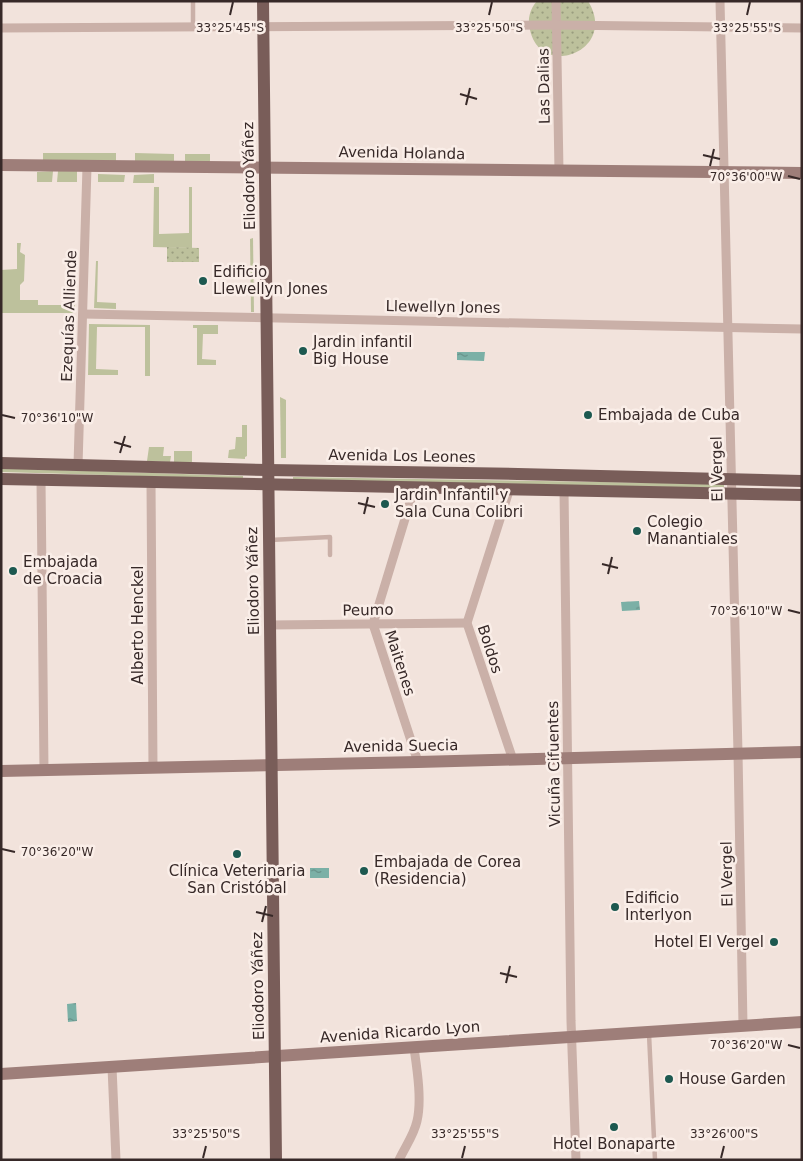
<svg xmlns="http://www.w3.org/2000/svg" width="803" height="1161" font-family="'DejaVu Sans',sans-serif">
<defs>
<pattern id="park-dots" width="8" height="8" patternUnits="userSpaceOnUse" patternTransform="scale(1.25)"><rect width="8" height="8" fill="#bdc19c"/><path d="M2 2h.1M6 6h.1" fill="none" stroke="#9a9d7f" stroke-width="1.8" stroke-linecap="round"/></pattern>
<pattern id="water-ripples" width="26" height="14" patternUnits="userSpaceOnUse" patternTransform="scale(1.25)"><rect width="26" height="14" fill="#7bb0a6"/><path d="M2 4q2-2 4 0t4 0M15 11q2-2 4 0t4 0" fill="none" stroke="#668f87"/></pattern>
</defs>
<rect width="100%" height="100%" fill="#f2e3dc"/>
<g fill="#bdc19c">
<path d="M43,153H116V161L43,160Z"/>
<path d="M135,153L174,154V162H135Z"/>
<rect x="185" y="154" width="25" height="8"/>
<path d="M53,171L52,182H37V172Z"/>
<path d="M58,171H77V182H57Z"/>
<path d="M98,174L125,175L124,182H98Z"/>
<path d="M154,174V183H133L134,175Z"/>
<path d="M154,187H159V234L189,233V187H192V248L153,247Z"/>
<path d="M253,238L254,312H251L250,239Z"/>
<path d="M17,243H21L20,252L25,255L24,281L20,285V300H38V305H75L74,313H1V270L17,269Z"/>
<path d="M96,261H98L97,302L116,303V309L94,308Z"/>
<path d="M89,324L150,325V376H145V327H97L96,369L118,370V375H88Z"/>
<path d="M193,325H218V334H203L202,359L216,360V365H197V328H193Z"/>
<path d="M280,397L286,400V458H281Z"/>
<path d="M242,425H247V456L245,457V459L228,458L229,450L235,449L236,437H242Z"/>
<path d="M149,447H164L163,456H171L170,462L147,461Z"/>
<rect x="174" y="451" width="18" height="11"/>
<path d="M1,468L243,476V479L1,472Z"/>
<path d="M293,477L724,484V488L293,480Z"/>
</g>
<g fill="url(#park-dots)">
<path d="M537,1H588C619,51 541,80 530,30C527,19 530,9 537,1Z"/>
<path d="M167,247L199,248V262H167Z"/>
</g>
<g fill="url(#water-ripples)">
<path d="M457,352H485L484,361L457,360Z"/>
<path d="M639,601L640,610L622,611L621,602Z"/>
<rect x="310" y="868" width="19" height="10"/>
<path d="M76,1003L77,1021L68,1022L67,1004Z"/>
</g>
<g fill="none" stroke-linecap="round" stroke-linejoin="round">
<g stroke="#cab0a8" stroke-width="4.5">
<path d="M193,27V1"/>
<path d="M270,540L330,537V555"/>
<path d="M649,1034L655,1160"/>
</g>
<g stroke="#cab0a8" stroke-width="9">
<path d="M556,1L559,171"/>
<path d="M720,1L738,753L743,1026"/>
<path d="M1,28L556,25L802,28"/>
<path d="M83,314L802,329"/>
<path d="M78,465L87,167"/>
<path d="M41,480L44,770"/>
<path d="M151,482L153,768"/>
<path d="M415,486L373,624L418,762"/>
<path d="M510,488L467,623L513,760"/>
<path d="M564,490L571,1021L576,1160"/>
<path d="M269,625L467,623"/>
<path d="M112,1067L116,1160"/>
<path d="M399,1160C405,1147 414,1135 417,1121C422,1100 417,1069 414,1048"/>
</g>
<g stroke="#9e7e79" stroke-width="12">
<path d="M1,165L802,173"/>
<path d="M1,771L418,762L802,752"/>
<path d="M1,1074L802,1022"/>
</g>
<g stroke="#795d59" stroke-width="12">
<path d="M263,1L276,1160"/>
<path d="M1,463L268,470L518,474L802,481"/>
<path d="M1,479C268,484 535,489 802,495"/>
</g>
</g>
<path fill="none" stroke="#372928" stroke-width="2" d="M230,15L233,2M489,15L492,2M747,15L750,2M460,94L477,99M466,105L470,88M703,155L720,159M710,166L714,149M788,176L800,179M2,415L15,418M114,442L131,447M120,453L125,436M358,503L375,507M364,514L368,497M602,564L618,568M608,574L612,557M788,610L800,613M2,849L15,852M256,912L273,916M262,922L266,906M500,973L517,977M506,983L510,966M788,1045L800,1048M203,1158L206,1146M462,1158L465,1146M721,1158L724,1146"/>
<g fill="#1d5950" stroke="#faeee8" stroke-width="2">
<circle cx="203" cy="281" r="5"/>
<circle cx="303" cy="351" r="5"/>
<circle cx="588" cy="415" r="5"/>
<circle cx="385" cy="504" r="5"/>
<circle cx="637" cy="531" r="5"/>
<circle cx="13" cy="571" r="5"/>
<circle cx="237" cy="854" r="5"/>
<circle cx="364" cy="871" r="5"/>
<circle cx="615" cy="907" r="5"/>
<circle cx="774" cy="942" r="5"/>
<circle cx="669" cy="1079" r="5"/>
<circle cx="614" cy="1127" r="5"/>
</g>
<g text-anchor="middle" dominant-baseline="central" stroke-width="5" stroke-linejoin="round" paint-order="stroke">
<g font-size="15" fill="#372928" stroke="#faeee8">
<text transform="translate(544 86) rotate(-91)">Las Dalias</text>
<text transform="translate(402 153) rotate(1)">Avenida Holanda</text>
<text transform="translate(249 176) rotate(-91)">Eliodoro Yáñez</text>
<text transform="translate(443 307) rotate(1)">Llewellyn Jones</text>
<text transform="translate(69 316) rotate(-88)">Ezequías Alliende</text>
<text transform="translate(402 456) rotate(1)">Avenida Los Leones</text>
<text transform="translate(717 469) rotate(-91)">El Vergel</text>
<text transform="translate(253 581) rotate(-91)">Eliodoro Yáñez</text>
<text transform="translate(368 610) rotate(-1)">Peumo</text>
<text transform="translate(138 625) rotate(-90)">Alberto Henckel</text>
<text transform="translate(490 649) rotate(72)">Boldos</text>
<text transform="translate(400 663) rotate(72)">Maitenes</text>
<text transform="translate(401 746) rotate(-1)">Avenida Suecia</text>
<text transform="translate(554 764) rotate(-91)">Vicuña Cifuentes</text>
<text transform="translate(727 874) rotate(-91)">El Vergel</text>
<text transform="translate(258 986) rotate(-91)">Eliodoro Yáñez</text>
<text transform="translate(400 1032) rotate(-4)">Avenida Ricardo Lyon</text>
</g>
<g font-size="15" fill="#372928" stroke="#faeee8" text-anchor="start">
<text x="213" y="272">Edificio<tspan x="213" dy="17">Llewellyn Jones</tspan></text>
<text x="313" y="342">Jardin infantil<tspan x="313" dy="17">Big House</tspan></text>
<text x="598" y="415">Embajada de Cuba</text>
<text x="395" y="495">Jardin Infantil y<tspan x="395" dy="17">Sala Cuna Colibri</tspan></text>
<text x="647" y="522">Colegio<tspan x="647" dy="17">Manantiales</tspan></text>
<text x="23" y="562">Embajada<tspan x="23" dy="17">de Croacia</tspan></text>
<text x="374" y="862">Embajada de Corea<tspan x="374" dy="17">(Residencia)</tspan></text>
<text x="237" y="871" text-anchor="middle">Clínica Veterinaria<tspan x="237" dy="17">San Cristóbal</tspan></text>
<text x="625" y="898">Edificio<tspan x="625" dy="17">Interlyon</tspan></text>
<text x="764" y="942" text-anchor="end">Hotel El Vergel</text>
<text x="679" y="1079">House Garden</text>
<text x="614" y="1144" text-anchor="middle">Hotel Bonaparte</text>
</g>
</g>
<g font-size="12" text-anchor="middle" fill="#372928" stroke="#faeee8" stroke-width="5" stroke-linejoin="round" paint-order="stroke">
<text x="230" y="32">33°25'45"S</text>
<text x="489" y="32">33°25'50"S</text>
<text x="747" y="32">33°25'55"S</text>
<text x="746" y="181">70°36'00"W</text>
<text x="57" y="422">70°36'10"W</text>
<text x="746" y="615">70°36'10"W</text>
<text x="57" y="856">70°36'20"W</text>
<text x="746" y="1049">70°36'20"W</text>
<text x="206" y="1138">33°25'50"S</text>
<text x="465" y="1138">33°25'55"S</text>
<text x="724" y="1138">33°26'00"S</text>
</g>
<rect width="803" height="1161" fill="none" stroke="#372928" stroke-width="5"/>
</svg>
